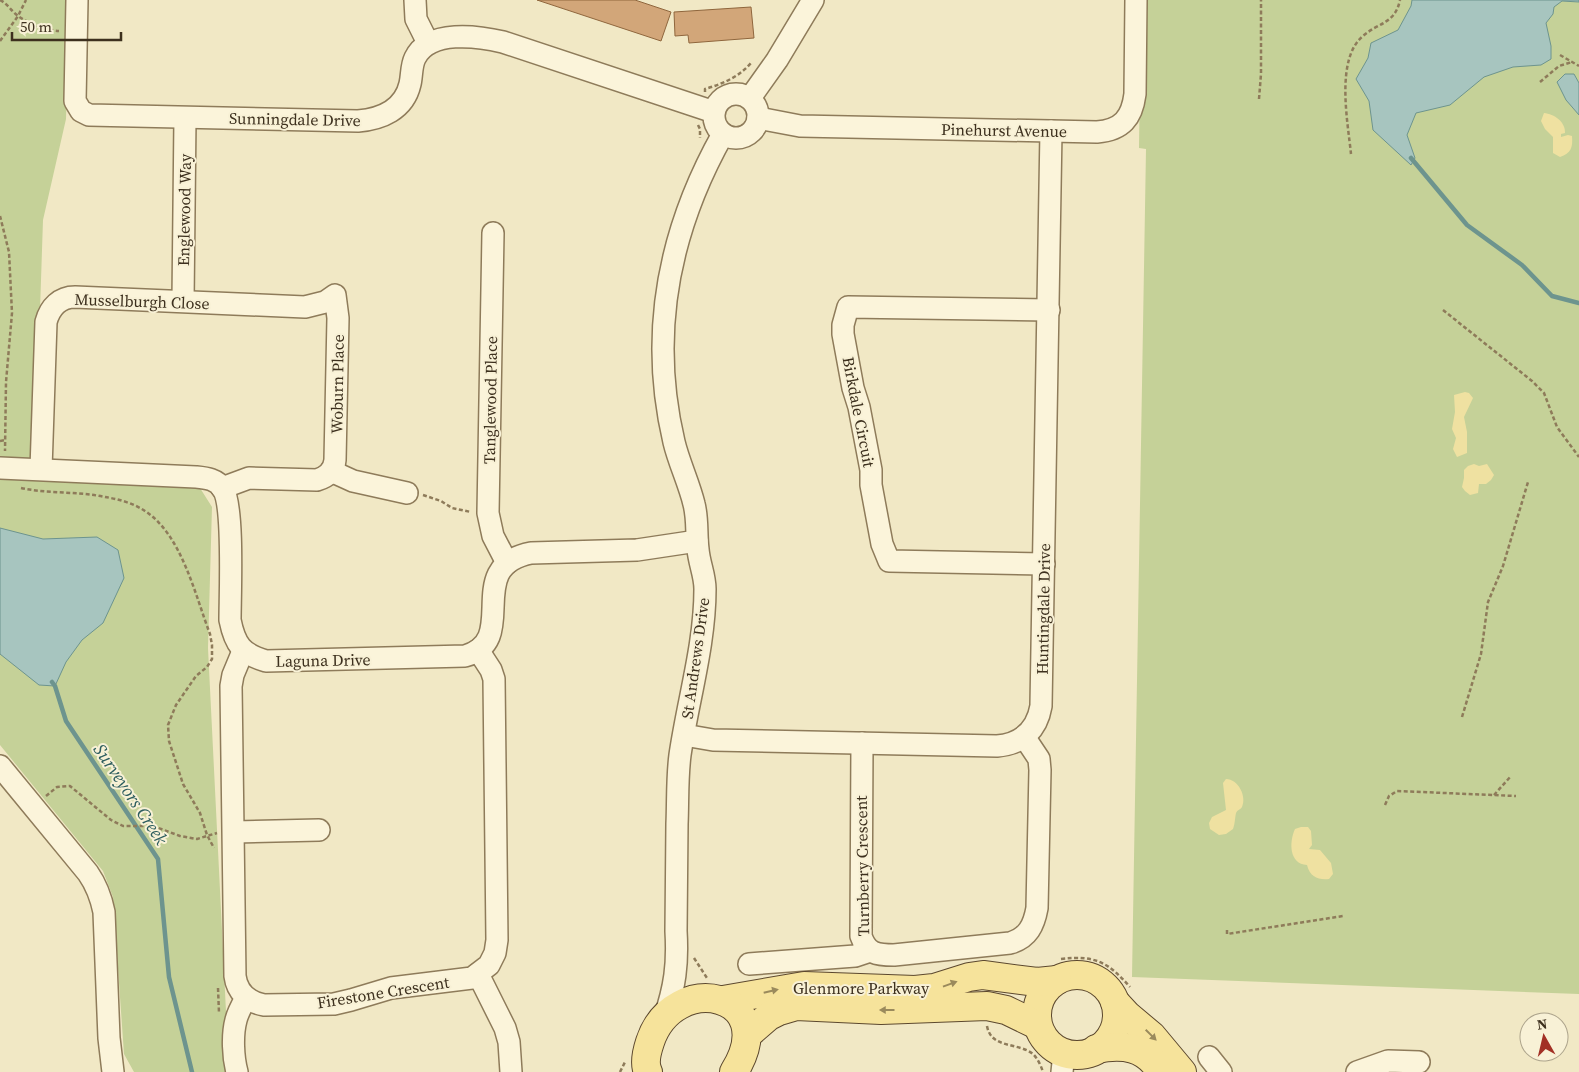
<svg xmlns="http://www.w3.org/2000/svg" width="1579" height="1072" font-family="'Source Serif 4',serif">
<rect width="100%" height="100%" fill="#f1e8c5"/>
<g fill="#c5d198">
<path d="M0,0H69L66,119L43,220L35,461L0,459Z"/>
<path d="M1141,0H1579V994L1132,977L1146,149L1139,148Z"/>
<path d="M0,478L200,488L212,507L208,648L229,1072H134L124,1054L113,897L103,871L0,745Z"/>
</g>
<g fill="#efe1a1">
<path d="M1544,113C1554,114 1566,122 1565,133L1561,134V137L1568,135L1572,136C1573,148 1571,153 1560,157L1553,153V137L1545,129L1541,121Z"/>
<path d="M1465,392L1469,393L1473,398L1464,417L1467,432V453L1457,457L1453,449L1456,438L1452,429L1455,412L1454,395Z"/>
<path d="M1474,464L1479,466L1487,464L1494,475L1491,480L1486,484H1479L1478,493L1470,495L1465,491L1462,487L1464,478V470L1468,466Z"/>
<path d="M1226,779C1238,779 1247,796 1242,807C1240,810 1238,809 1236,813C1235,817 1235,824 1233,829L1226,834L1219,835L1210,829L1209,823L1212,817L1226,810L1223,783Z"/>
<path d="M1301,827H1308L1311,831L1312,845L1309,849L1320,850L1331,863L1333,874L1329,879C1318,880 1310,877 1307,865C1289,864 1289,842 1295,829Z"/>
</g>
<g fill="#a7c5bf" stroke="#6d948e">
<path d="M1412,0H1579V2L1562,1L1554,7L1553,14L1546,23L1551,46V59L1541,65L1513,67L1484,77L1450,105L1416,113L1407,135L1415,158L1411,165L1373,130L1369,101L1356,79L1368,58L1371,43L1398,30L1411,6Z"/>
<path d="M1565,74H1574L1579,83V115L1566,100L1557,82Z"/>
<path d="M0,528L43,539L97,537L118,550L124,578L103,623L82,640L66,662L55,686L39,685L0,654Z"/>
</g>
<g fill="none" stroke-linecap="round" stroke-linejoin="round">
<g stroke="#6d948e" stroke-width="4.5">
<path d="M1411,158L1467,225L1522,265L1552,296L1579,303"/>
<path d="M52,682L55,686L66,721L158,859L169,977L192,1072"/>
</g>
</g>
<g fill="#d2a679" stroke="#8f663d">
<path d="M537,0H635L671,12L661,41Z"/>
<path d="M751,7L754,38L689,43L688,35L675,36L674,12Z"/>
</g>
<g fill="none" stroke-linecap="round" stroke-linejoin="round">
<defs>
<g id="minor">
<path d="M77,0L75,101L81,111L89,115L358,121C381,119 404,110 410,84C412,76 411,66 415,58C429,29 478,36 503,42L714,112"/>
<path d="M415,0L416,19L428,43"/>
<circle cx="736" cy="116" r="22"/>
<path d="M750,98L777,60L813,0"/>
<path d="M758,118L800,126L1097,132C1122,130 1132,118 1135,94L1136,0"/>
<path d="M493,233L488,513L493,536L507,563"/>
<path d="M183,301L185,118"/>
<path d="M0,468L196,477C206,478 217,479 223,489C234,506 230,595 230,620C235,645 242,654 266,661L465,656C522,640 461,567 531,553L637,550L697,541"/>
<path d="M41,469L46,322C50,307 60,297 75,297L305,307L325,302L335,295L338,318L335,460C334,471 327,477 317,480L249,478L222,488"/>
<path d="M331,471L353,481L407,493"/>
<path d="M1044,564L889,561L882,544L871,485V470L859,407L853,388L843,334V325L848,307L1049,310"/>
<path d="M243,651L233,675L231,686L235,976C237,992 248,1002 264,1005L334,1004L351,1000L391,988L472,978L489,965L495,953L497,940L494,679L491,670L478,650"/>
<path d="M684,735L713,740L997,746C1022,744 1037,730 1041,706L1051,131"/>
<path d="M862,743L861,936C867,954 877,955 894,955L1010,943C1028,938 1034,925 1037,908L1040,770L1039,759L1025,738"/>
<path d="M0,766L88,873C97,886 101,897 104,912L109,1038L113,1072"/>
<path d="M234,832L319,830"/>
<path d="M749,964L855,956L870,951"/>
<path d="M478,974L505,1028L509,1042L511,1072"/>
<path d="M664,1019C675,987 678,964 676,931C676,896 677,860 677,824C678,801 677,778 680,755C688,700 705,645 705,589C705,575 699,563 698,549C696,534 698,519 694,504C689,483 679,463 674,442C648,332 669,230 723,134"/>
<path d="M1209,1057L1221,1072"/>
<path d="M237,1072C233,1057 232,1035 236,1020C238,1012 242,1005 246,998"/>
<path d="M1062,1072L1064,1053"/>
<path d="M1357,1072L1388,1061L1419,1062"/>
</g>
<g id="major">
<circle cx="1077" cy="1015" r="40"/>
<path d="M723,1000L804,986L915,990L934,988L969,977L983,975L1037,982L1057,980"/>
<path d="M1115,1002L1127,1015L1152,1036L1182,1072"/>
<path d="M747,1035L769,1016L779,1011L796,1006L881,1010L987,1006L1006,1010L1037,1025"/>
<path d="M1096,1049C1123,1044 1145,1046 1161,1072"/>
<path d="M648,1072C644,1064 647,1051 650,1042C674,969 783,993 734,1072"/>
</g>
</defs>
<use href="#minor" stroke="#8e7b5a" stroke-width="24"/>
<use href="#major" stroke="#5c482e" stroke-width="30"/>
<g stroke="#8e7b5a" stroke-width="2.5" stroke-dasharray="4 2.5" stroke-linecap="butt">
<path d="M0,0C8,4 11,11 18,16C29,24 45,30 59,31"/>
<path d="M0,41L18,16L26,0"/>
<path d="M1560,55L1579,66"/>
<path d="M1540,82L1559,66L1572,62"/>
<path d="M705,92V89C722,84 739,77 751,63"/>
<path d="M1259,99L1261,74V0"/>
<path d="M698,125L700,129V138"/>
<path d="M1351,154C1348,123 1335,59 1363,36C1379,22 1395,24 1400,0"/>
<path d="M0,216L9,252L12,313L6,382L5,451"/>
<path d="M1443,310L1532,381L1544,393L1557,427L1579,457"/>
<path d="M0,441L6,440"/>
<path d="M21,488C49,494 77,491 105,497C118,499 133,503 145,511C182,535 195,595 210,634L212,645V659L207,667L196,676L176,705L168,725L169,741L183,784L200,813L207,835L214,848"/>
<path d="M423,495L441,501L452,508L471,512"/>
<path d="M1462,717L1481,654L1488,602L1503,566L1528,482"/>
<path d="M1494,795L1511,776"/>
<path d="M46,796L57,787L70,786L111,820L123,826H153L180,836L197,839L217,833"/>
<path d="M1385,805L1389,796L1397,791L1516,796"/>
<path d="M1227,930V934L1343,916"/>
<path d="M694,958L707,978"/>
<path d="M1061,959C1095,955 1108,962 1130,987"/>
<path d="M218,988L219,1013"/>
<path d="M987,1026C991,1049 1018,1042 1033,1054C1038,1059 1041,1066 1043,1072"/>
<path d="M620,1072L625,1062"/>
</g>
<use href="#minor" stroke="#fbf4da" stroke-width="21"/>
<use href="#major" stroke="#f6e39b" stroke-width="28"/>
</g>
<defs><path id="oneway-solid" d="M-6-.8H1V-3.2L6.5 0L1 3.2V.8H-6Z" transform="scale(1.25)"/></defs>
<g fill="#9a8a5c">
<use href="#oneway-solid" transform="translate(950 984) rotate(-20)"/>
<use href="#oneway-solid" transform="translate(771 991) rotate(-13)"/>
<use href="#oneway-solid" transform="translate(887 1010) rotate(180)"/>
<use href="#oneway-solid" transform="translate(1151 1035) rotate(45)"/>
</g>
<g text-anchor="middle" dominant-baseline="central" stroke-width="4" stroke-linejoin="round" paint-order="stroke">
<g font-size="16" fill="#3d301e" stroke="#f8f1d6">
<text transform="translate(295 119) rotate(1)">Sunningdale Drive</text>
<text transform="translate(1004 130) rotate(1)">Pinehurst Avenue</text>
<text transform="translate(184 210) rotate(-89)">Englewood Way</text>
<text transform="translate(142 301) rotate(2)">Musselburgh Close</text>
<text transform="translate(337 384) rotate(-89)">Woburn Place</text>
<text transform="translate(490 400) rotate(-89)">Tanglewood Place</text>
<text transform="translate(859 412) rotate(79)">Birkdale Circuit</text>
<text transform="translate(1043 609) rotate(-89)">Huntingdale Drive</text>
<text transform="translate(695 658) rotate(-82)">St Andrews Drive</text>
<text transform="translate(323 660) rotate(-1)">Laguna Drive</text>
<text transform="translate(862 866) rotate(-91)">Turnberry Crescent</text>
<text x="861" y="988">Glenmore Parkway</text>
<text transform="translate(383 992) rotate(-9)">Firestone Crescent</text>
</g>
<g font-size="18" font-style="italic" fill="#2d5d5e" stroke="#f8f1d6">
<text transform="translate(131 794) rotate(56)">Surveyors Creek</text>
</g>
</g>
<g transform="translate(1544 1037) rotate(352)"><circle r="24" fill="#f8f1d6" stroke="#ada48c"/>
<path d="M0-4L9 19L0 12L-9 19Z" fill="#a23025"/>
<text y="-8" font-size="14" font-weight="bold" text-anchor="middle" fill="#3d301e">N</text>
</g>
<path d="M12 32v8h109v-8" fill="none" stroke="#3d301e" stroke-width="2.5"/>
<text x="20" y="32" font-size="15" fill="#3d301e" stroke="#f8f1d6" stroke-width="4" paint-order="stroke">50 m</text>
</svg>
